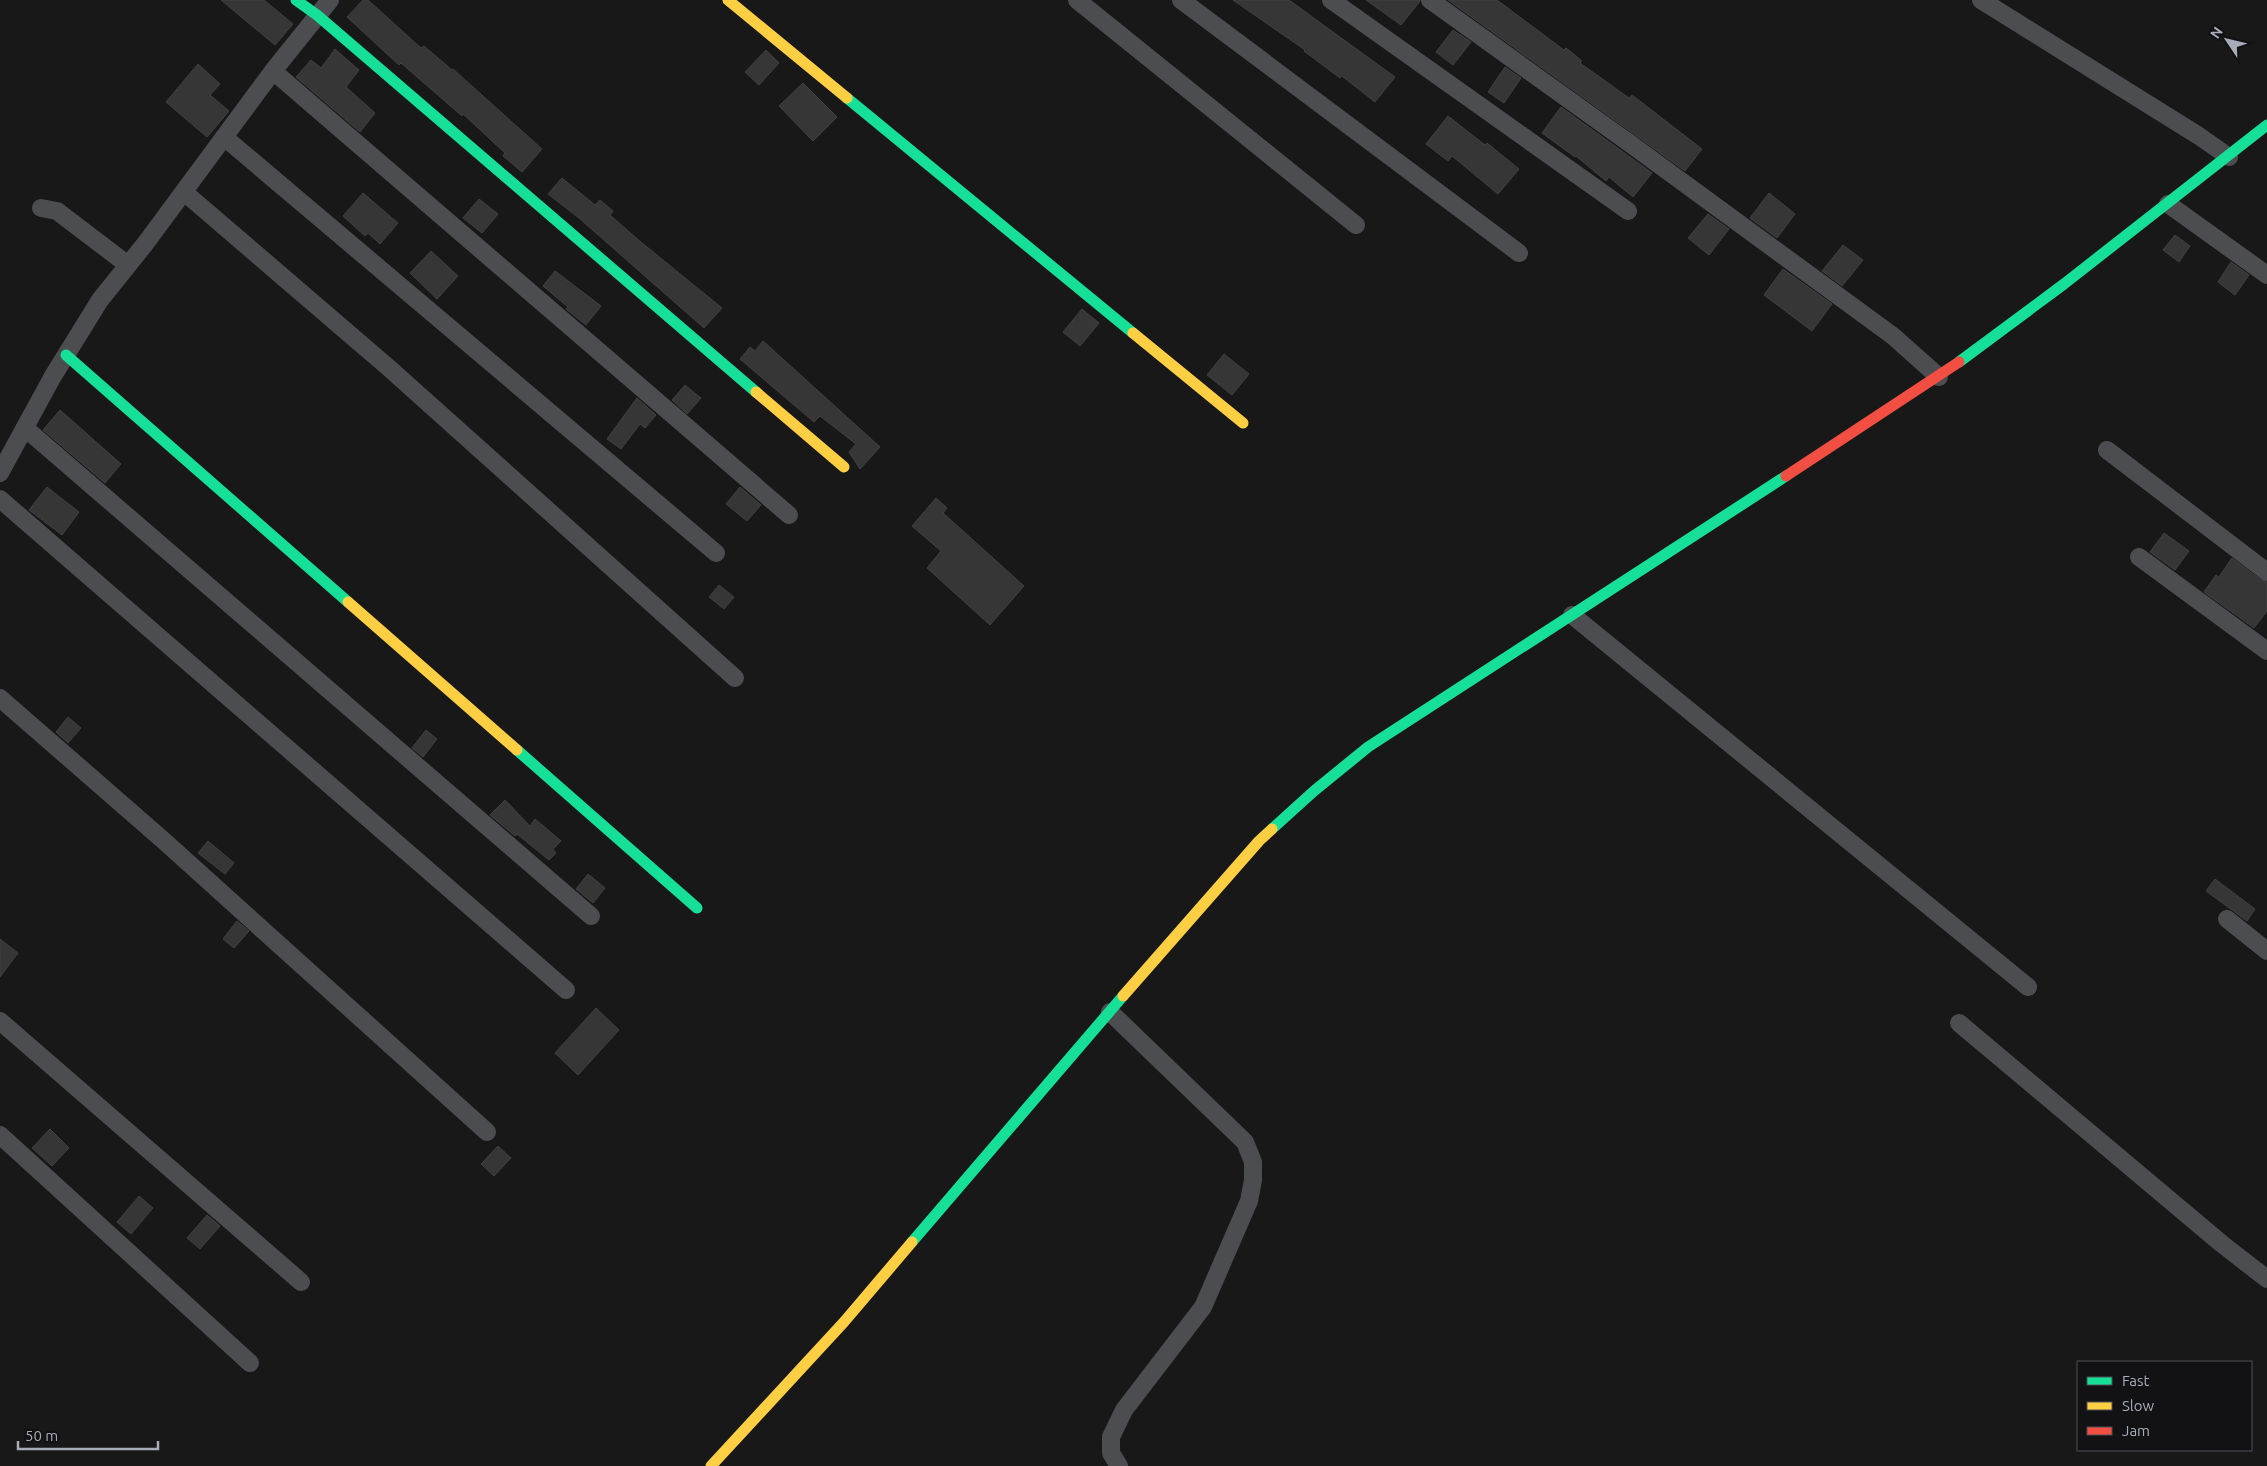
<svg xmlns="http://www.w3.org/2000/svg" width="2267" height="1466" font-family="Ubuntu,sans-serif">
<rect width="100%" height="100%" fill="#181818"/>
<g fill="#363637" stroke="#404144">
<path d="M221,0H264L293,24L275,45Z"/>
<path d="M363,0H368L421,48L424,46L452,70L453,69L542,149L522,172L503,156L505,153L463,114L462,116L401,63L399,65L347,17Z"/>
<path d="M1233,0H1289L1395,77L1375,102L1342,76L1340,78L1304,51L1305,50Z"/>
<path d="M1366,0H1420V1L1401,25Z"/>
<path d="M1448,0H1497L1564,50L1566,48L1582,61L1580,63L1629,98L1632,95L1702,149L1685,171Z"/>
<path d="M1453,30L1471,42L1453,65L1436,52Z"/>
<path d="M335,49L359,70L346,87L375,113L360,132L296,77L311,60L321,68Z"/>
<path d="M766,50L779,63L759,85L745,72Z"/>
<path d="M198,64L220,84L210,95L229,111L207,137L166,102Z"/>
<path d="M1505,67L1521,78L1504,103L1488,92Z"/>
<path d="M803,83L837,117L813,141L779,106Z"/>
<path d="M1561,107L1652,173L1633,197L1609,177L1606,181L1576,156L1575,157L1542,133Z"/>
<path d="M1448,116L1485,145L1487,143L1519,169L1498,194L1452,156L1448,161L1426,144Z"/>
<path d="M562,178L595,205L600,200L613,211L610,215L636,238L722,308L704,328L579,218L548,194Z"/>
<path d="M363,193L398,223L380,244L368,233L365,236L343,216Z"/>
<path d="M1769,193L1795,214L1777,238L1750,218Z"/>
<path d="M479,199L498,214L482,233L463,218Z"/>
<path d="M1708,214L1729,229L1709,255L1688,238Z"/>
<path d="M2175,235L2190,246L2179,262L2163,250Z"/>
<path d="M1843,245L1863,260L1842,286L1822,271Z"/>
<path d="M431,251L458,276L437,299L410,273Z"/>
<path d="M2231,262L2249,275L2235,295L2218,282Z"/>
<path d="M1783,269L1832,304L1812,331L1764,295Z"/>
<path d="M555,271L601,306L586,325L566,309L568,307L543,286Z"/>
<path d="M1082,309L1099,323L1080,346L1063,332Z"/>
<path d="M763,341L880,447L860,469L849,452L856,444L820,416L814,422L740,359L750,347L755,351Z"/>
<path d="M1224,354L1249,374L1232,395L1207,375Z"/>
<path d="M685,385L701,398L687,414L672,400Z"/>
<path d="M637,398L656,415L645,428L640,424L621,449L607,439Z"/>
<path d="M60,410L121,464L105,483L43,430Z"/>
<path d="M47,487L79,512L62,535L29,510Z"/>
<path d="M740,487L761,505L747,521L726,504Z"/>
<path d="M936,498L947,508L943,513L1024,586L990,625L927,568L941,551L912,526Z"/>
<path d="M2164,533L2189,551L2175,570L2150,552Z"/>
<path d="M2232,558L2261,580L2267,582V611L2254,628L2204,592L2216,575L2219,577Z"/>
<path d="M719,585L734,597L724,609L709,597Z"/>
<path d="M68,717L81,728L68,743L56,732Z"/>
<path d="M426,730L437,739L423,757L412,748Z"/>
<path d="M505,800L530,826L535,819L561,841L553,849L556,853L549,860L517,834L515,836L490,815Z"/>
<path d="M208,841L234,863L225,874L198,853Z"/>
<path d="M588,874L605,888L593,903L576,889Z"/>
<path d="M2215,879L2255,909L2247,921L2206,891Z"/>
<path d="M237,921L249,931L234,948L223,939Z"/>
<path d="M0,939L18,953L0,977Z"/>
<path d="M596,1008L619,1030L578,1075L555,1053Z"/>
<path d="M50,1129L69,1148L52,1166L32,1148Z"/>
<path d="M498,1146L511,1158L494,1176L481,1164Z"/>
<path d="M139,1196L153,1208L131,1234L117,1222Z"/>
<path d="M207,1215L220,1226L200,1249L187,1238Z"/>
</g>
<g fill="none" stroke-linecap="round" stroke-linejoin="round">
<g stroke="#4c4d51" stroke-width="18">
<path d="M1077,0L1356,225"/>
<path d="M1181,0L1519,253"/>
<path d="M1331,0L1628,211"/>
<path d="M1430,0L1632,145L1893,336L1939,377"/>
<path d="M1981,0L2199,136L2229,157"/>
<path d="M273,71L789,515"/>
<path d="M224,137L716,553"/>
<path d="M184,192L389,368L735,678"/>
<path d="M2168,204L2267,275"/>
<path d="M41,208L57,211L128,265"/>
<path d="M25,428L591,916"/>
<path d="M2107,450L2267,572"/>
<path d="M0,473L53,376L100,300L145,244L273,71L330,0"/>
<path d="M0,499L566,990"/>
<path d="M2139,557L2267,651"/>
<path d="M1572,615L2028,987"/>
<path d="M0,698L163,840L487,1132"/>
<path d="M2227,919L2267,951"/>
<path d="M1110,1012L1245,1142L1253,1162V1180L1249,1201L1203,1307L1124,1410L1111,1437V1453L1119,1466"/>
<path d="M0,1021L301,1282"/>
<path d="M1959,1023L2222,1244L2267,1279"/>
<path d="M0,1135L250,1363"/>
</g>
<g stroke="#16e098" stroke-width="11">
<path d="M296,0L317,15L756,392"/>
<path d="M847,98L1133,333"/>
<path d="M66,355L348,602"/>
<path d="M1959,362L2064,284L2267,125"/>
<path d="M517,750L697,908"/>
<path d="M1272,829L1314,791L1368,747L1786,476"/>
<path d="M912,1242L1123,996"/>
</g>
<g stroke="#ffcf43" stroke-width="11">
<path d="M728,0L847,98"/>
<path d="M1133,333L1243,423"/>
<path d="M756,392L844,467"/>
<path d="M348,602L517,750"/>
<path d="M1123,996L1259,841L1272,829"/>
<path d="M711,1466L844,1322L912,1242"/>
</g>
<path stroke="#f24e42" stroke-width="11" d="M1786,476L1959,362"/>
</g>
<rect x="2077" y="1361" width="175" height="90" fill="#121214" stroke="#4e5056"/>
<rect x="2087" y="1377" width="25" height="8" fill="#16e098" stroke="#4e5056"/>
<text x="2122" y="1386" font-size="15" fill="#a8acb9">Fast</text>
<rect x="2087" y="1402" width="25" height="8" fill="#ffcf43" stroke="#4e5056"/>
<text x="2122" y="1411" font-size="15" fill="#a8acb9">Slow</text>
<rect x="2087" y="1427" width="25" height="8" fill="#f24e42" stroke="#4e5056"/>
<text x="2122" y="1436" font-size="15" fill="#a8acb9">Jam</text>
<g transform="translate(2227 40) rotate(305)" stroke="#121214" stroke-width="4" paint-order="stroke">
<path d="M0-4L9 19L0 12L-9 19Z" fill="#a8acb9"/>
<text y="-8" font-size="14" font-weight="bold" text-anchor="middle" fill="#a8acb9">N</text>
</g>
<path d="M18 1441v8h140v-8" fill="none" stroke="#a8acb9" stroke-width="2.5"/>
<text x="25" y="1441" font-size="15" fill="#a8acb9" stroke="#121214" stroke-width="4" paint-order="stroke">50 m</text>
</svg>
